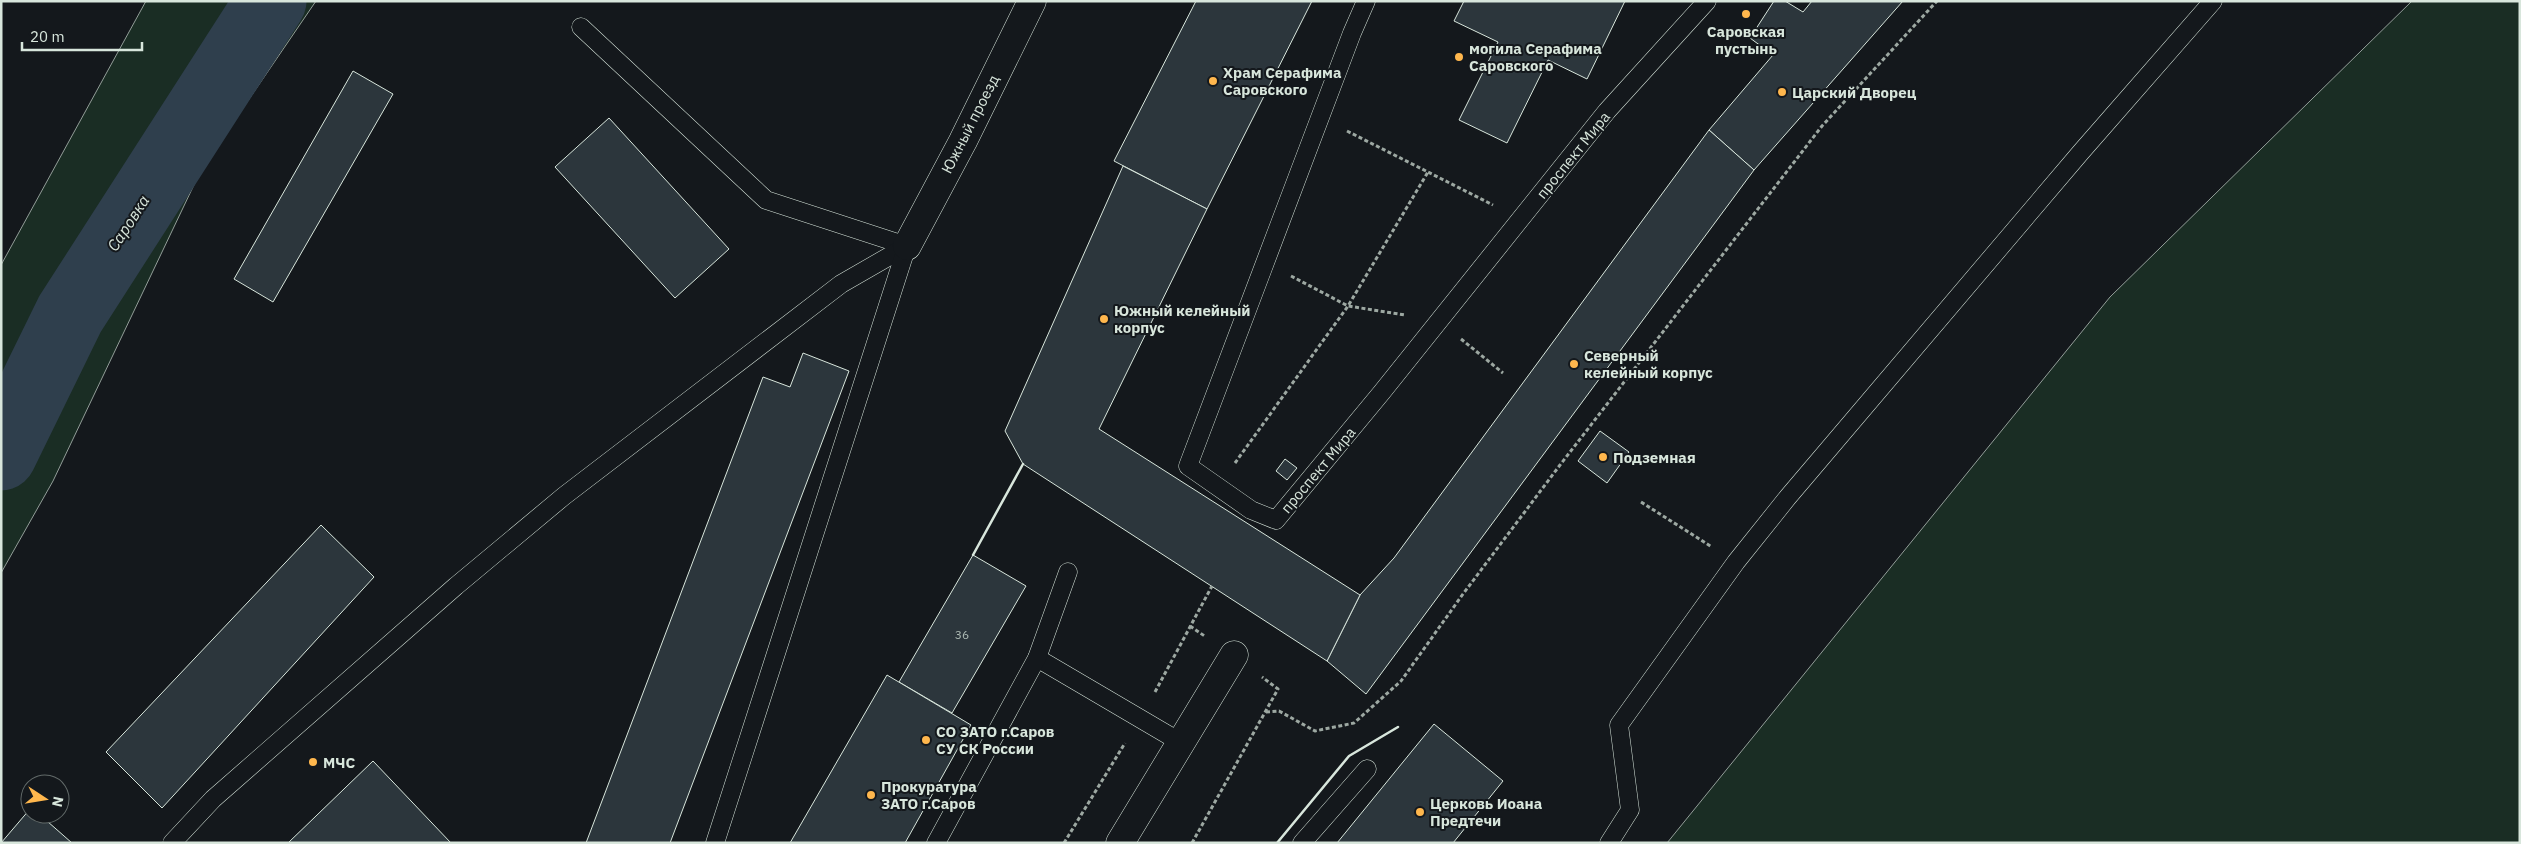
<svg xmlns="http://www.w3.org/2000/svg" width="2521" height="844" font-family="'IBM Plex Sans',sans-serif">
<rect width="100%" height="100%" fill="#14181c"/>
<g fill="#1a2d24" stroke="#939e99">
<path d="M146,1H316L202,168L53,481L1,573V265Z"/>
<path d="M2412,1H2520V843H1667L2110,297Z"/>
</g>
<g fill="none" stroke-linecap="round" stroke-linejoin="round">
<path stroke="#2f3f4d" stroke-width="71" d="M1,455L70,314L271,1"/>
</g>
<g fill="#2c363c" stroke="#d8e6dc">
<path d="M1196,1H1312L1207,209L1114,161Z"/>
<path d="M1464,1H1625L1587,79L1548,60L1507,143L1459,120L1498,42L1454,21Z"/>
<path d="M1774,1H1785L1803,12L1812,1H1903L1754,170L1709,130L1773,55L1750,38Z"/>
<path d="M353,71L393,94L273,302L234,279Z"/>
<path d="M609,118L729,249L675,298L555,167Z"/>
<path d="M1709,130L1754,170L1366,694L1327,661L1360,595L1394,558Z"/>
<path d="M1123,166L1207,209L1099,429L1360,595L1327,661L1023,464L1005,431Z"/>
<path d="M803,353L849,371L670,843H586L763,377L790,387Z"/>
<path d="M1600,431L1629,452L1607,483L1578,461Z"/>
<path d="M1285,459L1297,468L1287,480L1276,471Z"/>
<path d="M321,525L374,577L162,808L106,752Z"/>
<path d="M973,555L1026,586L952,713L899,682Z"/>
<path d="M887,675L971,725L905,843H790Z"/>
<path d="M1434,724L1503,781L1453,843H1337Z"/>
<path d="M373,761L451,843H288Z"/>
<path d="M30,809V814H39L72,843H1Z"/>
</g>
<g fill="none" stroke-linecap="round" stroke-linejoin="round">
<defs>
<g id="lane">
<path d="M1366,1L1352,33L1188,466L1251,510L1276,520L1382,392L1607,111L1707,1"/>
<path d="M581,27L766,200L907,246"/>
<path d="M1037,658L1180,742"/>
<path d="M172,843L213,799L456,586L564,496L841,284L907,246"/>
<path d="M715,843L907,246"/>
<path d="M936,843L1037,658L1068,572"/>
<path d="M1302,843L1367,769"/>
<path d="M1609,843L1630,810L1619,725L1736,562L1788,497L2081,152L2213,1"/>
</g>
<g id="street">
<path d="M907,246L963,141L1032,1"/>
<path d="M1120,843L1234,655"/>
</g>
</defs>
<use href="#lane" stroke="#d8e6dc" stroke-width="19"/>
<use href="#street" stroke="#d8e6dc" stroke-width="29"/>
<g stroke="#9da8a2" stroke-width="3" stroke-dasharray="4 2.5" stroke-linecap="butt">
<path d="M1347,131L1493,205"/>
<path d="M1291,276L1348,306L1405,315"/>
<path d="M1461,339L1503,373"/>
<path d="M1235,463L1348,306L1428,172"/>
<path d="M1641,502L1712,547"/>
<path d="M1190,626L1206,637"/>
<path d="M1155,692L1212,586"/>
<path d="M1266,712L1279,711L1315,731L1354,723L1401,681L1463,594L1560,465L1822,126L1937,1"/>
<path d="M1064,843L1125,743"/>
<path d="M1192,843L1278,689L1262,677"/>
</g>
<use href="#lane" stroke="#14181c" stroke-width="18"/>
<use href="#street" stroke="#14181c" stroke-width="28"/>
<g stroke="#d8e6dc" stroke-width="2.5">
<path d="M973,555L1023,464"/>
<path d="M1277,843L1349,756L1398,727"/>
</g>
</g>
<g fill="#ffb74d" stroke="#14181c" stroke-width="2">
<circle cx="1746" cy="14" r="5"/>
<circle cx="1459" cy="57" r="5"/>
<circle cx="1213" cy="81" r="5"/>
<circle cx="1782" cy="92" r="5"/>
<circle cx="1104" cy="319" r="5"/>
<circle cx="1574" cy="364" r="5"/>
<circle cx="1603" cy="457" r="5"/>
<circle cx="926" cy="740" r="5"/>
<circle cx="313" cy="762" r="5"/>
<circle cx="871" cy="795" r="5"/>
<circle cx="1420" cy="812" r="5"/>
</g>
<g text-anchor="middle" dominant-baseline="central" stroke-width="4" stroke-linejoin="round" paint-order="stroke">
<g font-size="12" fill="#adbab4">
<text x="962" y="634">36</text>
</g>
<g font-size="15" font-weight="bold" fill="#d8e6dc" stroke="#14181c" text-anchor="start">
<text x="1746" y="31" text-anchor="middle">Саровская<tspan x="1746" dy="17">пустынь</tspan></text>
<text x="1469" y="48">могила Серафима<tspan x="1469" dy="17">Саровского</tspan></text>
<text x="1223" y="72">Храм Серафима<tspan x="1223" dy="17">Саровского</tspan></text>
<text x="1792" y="92">Царский Дворец</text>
<text x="1114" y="310">Южный келейный<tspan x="1114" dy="17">корпус</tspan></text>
<text x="1584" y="355">Северный<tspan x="1584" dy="17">келейный корпус</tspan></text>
<text x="1613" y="457">Подземная</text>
<text x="936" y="731">СО ЗАТО г.Саров<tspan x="936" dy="17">СУ СК России</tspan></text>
<text x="323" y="762">МЧС</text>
<text x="881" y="786">Прокуратура<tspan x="881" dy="17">ЗАТО г.Саров</tspan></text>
<text x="1430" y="803">Церковь Иоана<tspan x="1430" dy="17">Предтечи</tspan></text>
</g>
<g font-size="15" fill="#d8e6dc" stroke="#14181c">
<text transform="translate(970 124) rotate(-63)">Южный проезд</text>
<text transform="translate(1573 155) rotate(-51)">проспект Мира</text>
<text transform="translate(1318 470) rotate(-50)">проспект Мира</text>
</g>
<g font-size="16" font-style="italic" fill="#d8e6dc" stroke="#14181c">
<text transform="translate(128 223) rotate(-57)">Саровка</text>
</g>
</g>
<rect width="2521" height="844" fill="none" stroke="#d8e6dc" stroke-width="5"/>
<g transform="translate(45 799) rotate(102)"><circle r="24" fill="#14181c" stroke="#626a69"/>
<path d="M0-4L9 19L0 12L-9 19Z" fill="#ffb74d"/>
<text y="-8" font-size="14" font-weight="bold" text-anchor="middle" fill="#d8e6dc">N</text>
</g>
<path d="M22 42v8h120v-8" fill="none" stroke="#d8e6dc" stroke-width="2.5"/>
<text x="30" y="42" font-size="15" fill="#d8e6dc" stroke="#14181c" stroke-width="4" paint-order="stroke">20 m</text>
</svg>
